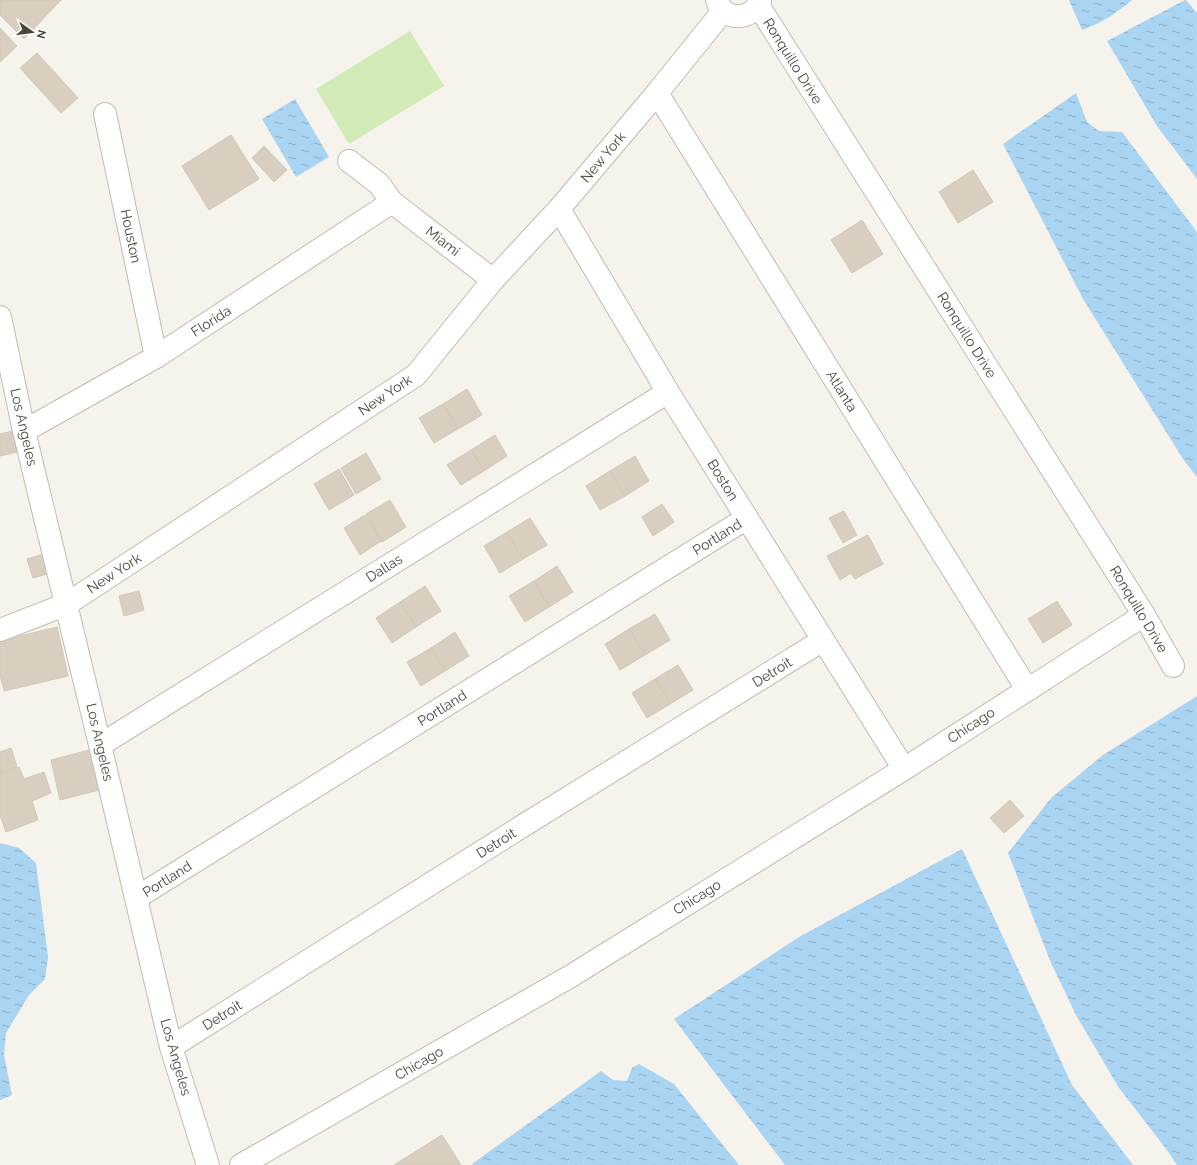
<svg xmlns="http://www.w3.org/2000/svg" width="1197" height="1165" font-family="Raleway,sans-serif">
<defs>
<pattern id="water-ripples" width="26" height="14" patternUnits="userSpaceOnUse"><rect width="26" height="14" fill="#a9d4f2"/><path d="M2 4q2-2 4 0t4 0M15 11q2-2 4 0t4 0" fill="none" stroke="#8caec5"/></pattern>
</defs>
<rect width="100%" height="100%" fill="#f6f3ec"/>
<path fill="#d2eab5" d="M410,31L444,86L349,144L316,89Z"/>
<g fill="url(#water-ripples)">
<path d="M1069,0H1132C1115,14 1102,23 1082,30Z"/>
<path d="M1185,0H1186L1197,13V179L1157,126L1107,41Z"/>
<path d="M1076,93L1087,122L1099,131L1122,132L1197,232V477L1183,459L1083,299L1003,144Z"/>
<path d="M295,99L329,157L296,177L262,119Z"/>
<path d="M1197,696V1165H1177L1167,1150L1119,1088L1076,1015L1051,963L1008,853L1051,798L1103,755Z"/>
<path d="M0,843L19,848L36,863L48,957L45,979L29,995L6,1033L4,1055L12,1095L0,1100Z"/>
<path d="M962,849L1072,1085L1133,1165H785L674,1019L799,937Z"/>
<path d="M639,1064L674,1084L739,1165H473L472,1164L601,1071L613,1080L627,1081L632,1068Z"/>
</g>
<g fill="#d8cfc1" stroke="#d3c7b4">
<path d="M0,0H61L24,39L0,15Z"/>
<path d="M0,28L17,46L0,62Z"/>
<path d="M37,53L78,98L61,113L20,68Z"/>
<path d="M231,135L259,179L209,210L182,166Z"/>
<path d="M264,146L287,170L274,182L252,158Z"/>
<path d="M973,170L993,202L958,223L939,192Z"/>
<path d="M862,220L883,254L852,273L831,240Z"/>
<path d="M467,389L482,415L458,429L443,404Z"/>
<path d="M443,404L458,429L434,443L419,418Z"/>
<path d="M13,431L17,452L0,456V434Z"/>
<path d="M495,435L507,456L484,471L471,450Z"/>
<path d="M471,450L484,471L461,485L447,465Z"/>
<path d="M366,453L381,479L356,494L341,468Z"/>
<path d="M635,456L649,481L625,496L610,471Z"/>
<path d="M339,469L354,495L329,510L314,484Z"/>
<path d="M610,471L625,496L600,510L586,486Z"/>
<path d="M390,500L406,527L382,542L366,514Z"/>
<path d="M662,504L674,522L653,536L642,517Z"/>
<path d="M844,511L857,535L843,543L829,518Z"/>
<path d="M365,515L381,541L360,555L344,528Z"/>
<path d="M530,518L547,545L523,559L507,532Z"/>
<path d="M507,532L523,559L500,573L484,546Z"/>
<path d="M868,535L883,564L855,579L851,573L840,580L827,556Z"/>
<path d="M51,552L57,571L33,578L27,559Z"/>
<path d="M557,566L573,592L549,607L534,581Z"/>
<path d="M534,581L549,607L525,622L509,596Z"/>
<path d="M425,586L441,611L416,627L400,602Z"/>
<path d="M139,591L144,610L124,616L119,596Z"/>
<path d="M1057,601L1072,625L1043,643L1028,619Z"/>
<path d="M400,602L416,627L392,643L376,618Z"/>
<path d="M655,614L670,640L645,655L629,629Z"/>
<path d="M57,627L68,676L4,691L0,675V641Z"/>
<path d="M629,629L645,655L620,670L605,644Z"/>
<path d="M455,632L469,656L445,671L431,648Z"/>
<path d="M431,648L445,671L421,686L407,662Z"/>
<path d="M678,665L693,690L670,704L655,679Z"/>
<path d="M655,679L670,704L647,718L632,693Z"/>
<path d="M11,748L17,767L0,773V752Z"/>
<path d="M93,749L103,789L60,800L51,760Z"/>
<path d="M19,767L24,779L44,772L51,793L32,801L38,820L6,832L0,815V774Z"/>
<path d="M1010,800L1024,816L1004,833L990,818Z"/>
<path d="M442,1135L461,1165H394Z"/>
</g>
<g fill="none" stroke-linecap="round" stroke-linejoin="round">
<defs>
<g id="minor">
<path d="M717,0C723,22 753,21 760,0"/>
<path d="M758,5L1144,615L1173,666"/>
<path d="M657,93L1027,689"/>
<path d="M105,114L156,357"/>
<path d="M349,161L379,184L392,202L493,280"/>
<path d="M559,209L668,392L904,769"/>
<path d="M0,317L24,431L100,745L171,1047L208,1165"/>
<path d="M24,431L156,357L392,202"/>
<path d="M0,630L67,604L416,375L493,280L559,209L657,93L723,11"/>
<path d="M100,745L668,392"/>
<path d="M136,898L747,518"/>
<path d="M171,1047L521,827L823,640"/>
<path d="M241,1165L571,976L904,769L1144,615"/>
</g>
</defs>
<use href="#minor" stroke="#c2bbae" stroke-width="24"/>
<use href="#minor" stroke="#fff" stroke-width="22"/>
</g>
<g text-anchor="middle" dominant-baseline="central" stroke-width="3" stroke-linejoin="round" paint-order="stroke">
<g font-size="14" fill="#4b4439" stroke="#fff">
<text transform="translate(793 61) rotate(58)">Ronquillo Drive</text>
<text transform="translate(603 157) rotate(-50)">New York</text>
<text transform="translate(131 236) rotate(78)">Houston</text>
<text transform="translate(443 241) rotate(38)">Miami</text>
<text transform="translate(211 321) rotate(-33)">Florida</text>
<text transform="translate(967 335) rotate(58)">Ronquillo Drive</text>
<text transform="translate(842 391) rotate(58)">Atlanta</text>
<text transform="translate(385 395) rotate(-34)">New York</text>
<text transform="translate(24 427) rotate(77)">Los Angeles</text>
<text transform="translate(723 480) rotate(58)">Boston</text>
<text transform="translate(717 537) rotate(-32)">Portland</text>
<text transform="translate(384 568) rotate(-32)">Dallas</text>
<text transform="translate(114 573) rotate(-33)">New York</text>
<text transform="translate(1139 609) rotate(59)">Ronquillo Drive</text>
<text transform="translate(772 672) rotate(-32)">Detroit</text>
<text transform="translate(442 708) rotate(-32)">Portland</text>
<text transform="translate(971 725) rotate(-33)">Chicago</text>
<text transform="translate(100 742) rotate(77)">Los Angeles</text>
<text transform="translate(496 843) rotate(-32)">Detroit</text>
<text transform="translate(167 879) rotate(-32)">Portland</text>
<text transform="translate(697 897) rotate(-32)">Chicago</text>
<text transform="translate(222 1015) rotate(-32)">Detroit</text>
<text transform="translate(176 1057) rotate(74)">Los Angeles</text>
<text transform="translate(419 1063) rotate(-30)">Chicago</text>
</g>
</g>
<g transform="translate(32 32) rotate(104)" stroke="#ffffff" stroke-width="3" paint-order="stroke">
<path d="M0-3L7 15L0 10L-7 15Z" fill="#4b4439"/>
<text y="-6" font-size="11" font-weight="bold" text-anchor="middle" fill="#4b4439">N</text>
</g>
</svg>
